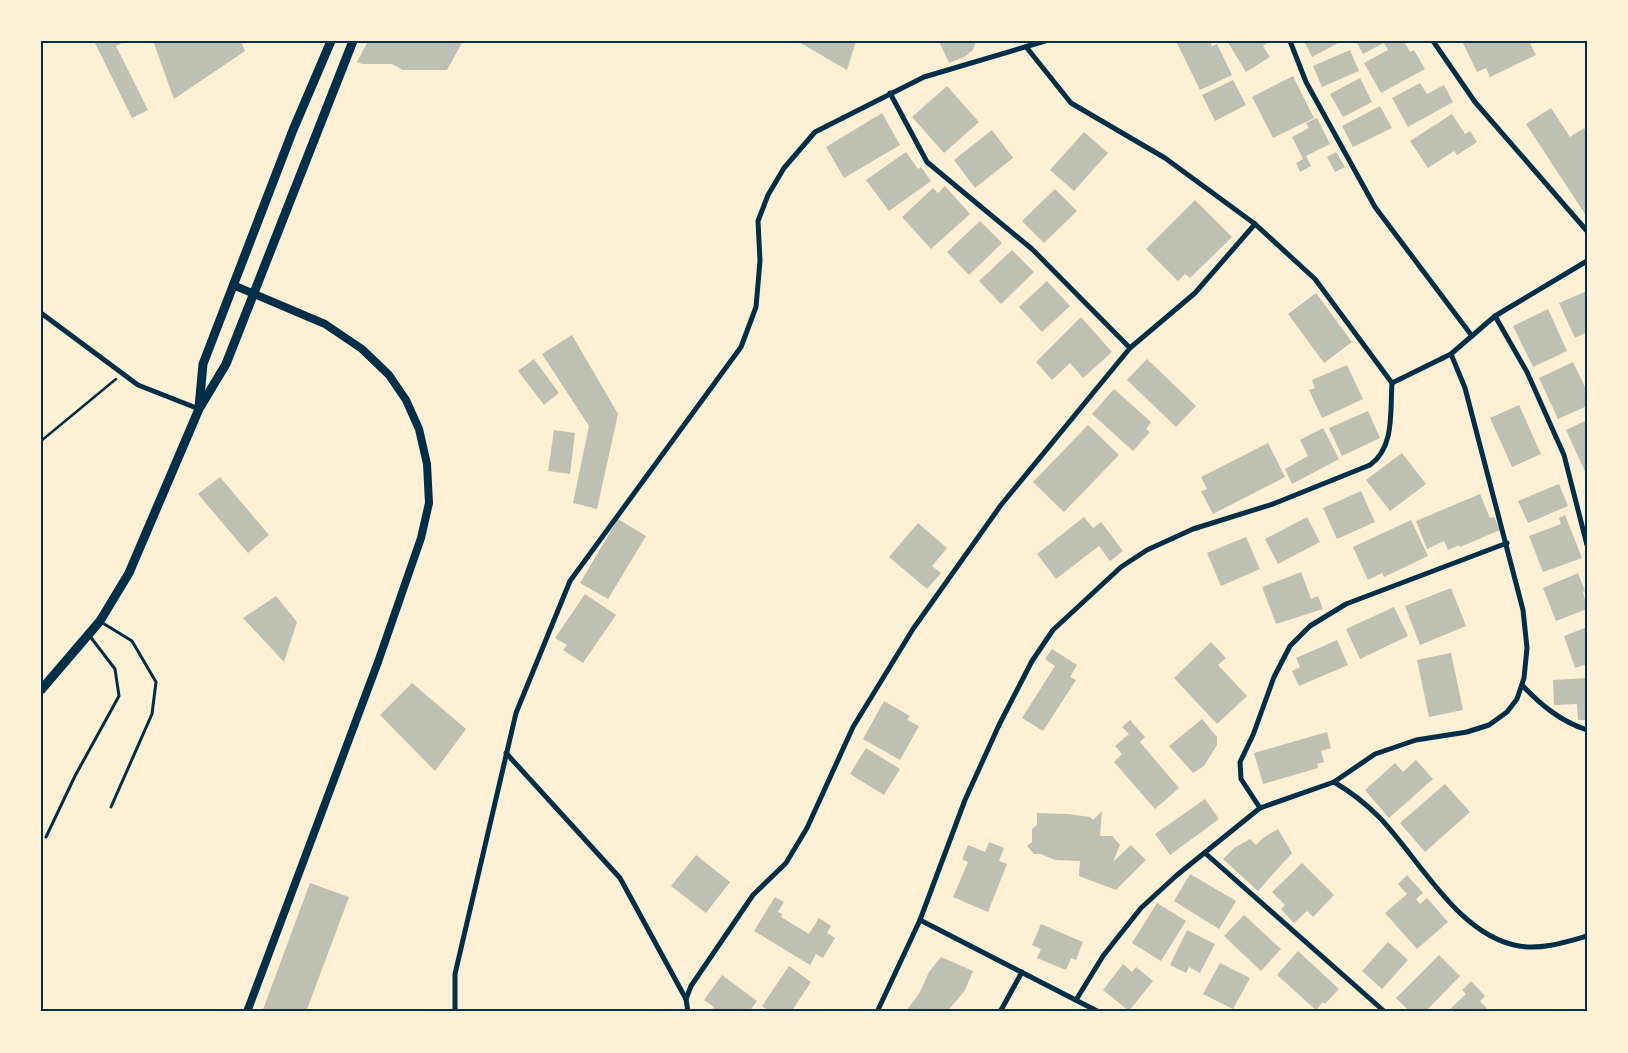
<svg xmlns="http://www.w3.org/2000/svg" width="1628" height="1053" font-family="Raleway,sans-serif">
<rect width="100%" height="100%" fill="#fdf0d5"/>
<g fill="#bec0b2">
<path d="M94,41H127L116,46L148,110L132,118Z"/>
<path d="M153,41H241L245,51L174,99Z"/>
<path d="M368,41H463L447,70H403L392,64H362L357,62Z"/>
<path d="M797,41H856L847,70Z"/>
<path d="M939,41H976L973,50L964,57L949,63Z"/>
<path d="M1176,41H1210L1212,46L1217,44L1232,75L1200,90Z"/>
<path d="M1227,41H1270L1263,46L1270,57L1246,72Z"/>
<path d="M1304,41H1342L1312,57Z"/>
<path d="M1356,41H1404L1410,52L1414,50L1425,69L1381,93L1364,63L1388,50L1384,43L1363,54Z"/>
<path d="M1462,41H1529L1536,55L1490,77L1486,68L1477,72Z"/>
<path d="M1350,50L1359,71L1322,87L1313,66Z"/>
<path d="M1293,76L1314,118L1273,138L1252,97Z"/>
<path d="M1360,78L1372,102L1343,117L1330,94Z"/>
<path d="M1233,80L1246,105L1215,121L1202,95Z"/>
<path d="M1420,83L1427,94L1444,85L1453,102L1408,127L1392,98Z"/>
<path d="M947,86L979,122L944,153L912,117Z"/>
<path d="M1380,106L1392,128L1353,147L1342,126Z"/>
<path d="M1551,108L1570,137L1584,128L1587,132L1585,214L1526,124Z"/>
<path d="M882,113L900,145L844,178L826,147Z"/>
<path d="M1452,114L1465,134L1470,131L1477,142L1457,155L1454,151L1428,168L1410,141Z"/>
<path d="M1317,118L1330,144L1306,156L1311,166L1300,172L1296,163L1303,159L1292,137L1309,128L1306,123Z"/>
<path d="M992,130L1013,158L975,188L954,160Z"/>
<path d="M1084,132L1108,153L1074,191L1050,170Z"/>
<path d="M906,152L918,169L921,167L931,181L889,211L866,180Z"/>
<path d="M1336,152L1345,167L1335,172L1327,157Z"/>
<path d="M945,186L970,214L931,249L902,217L933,188L938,193Z"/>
<path d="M1055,189L1077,211L1044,243L1022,221Z"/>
<path d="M1195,200L1232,237L1190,278L1185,274L1178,281L1146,249Z"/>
<path d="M980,221L1002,243L969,275L947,252Z"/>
<path d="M1012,250L1034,272L1001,304L979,281Z"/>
<path d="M1047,281L1070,306L1042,332L1019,307Z"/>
<path d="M1587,291V332L1575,338L1559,303Z"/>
<path d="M1316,293L1352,342L1324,363L1288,314Z"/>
<path d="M1548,309L1567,351L1533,367L1513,326Z"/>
<path d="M1081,317L1112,352L1083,378L1070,363L1052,380L1036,362Z"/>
<path d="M572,335L618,414L597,509L573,503L589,426L542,354Z"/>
<path d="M534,359L559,393L544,405L518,371Z"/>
<path d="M1147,359L1196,406L1176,427L1127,380Z"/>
<path d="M1573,362L1587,391V406L1558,419L1539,378Z"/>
<path d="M1347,365L1363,399L1322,418L1309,390L1315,388L1312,380Z"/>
<path d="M1114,389L1151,422L1146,429L1150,432L1133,451L1092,414Z"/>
<path d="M1519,405L1541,454L1512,467L1490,418Z"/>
<path d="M1368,411L1380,438L1342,456L1329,428Z"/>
<path d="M1587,420V476L1566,430Z"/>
<path d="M1088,425L1119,455L1064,512L1033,482Z"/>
<path d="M1323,428L1339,459L1292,484L1285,469L1308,456L1300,440Z"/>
<path d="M554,430L575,433L570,474L548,471Z"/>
<path d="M1268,443L1285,477L1213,514L1201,491L1207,489L1201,477Z"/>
<path d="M1402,453L1426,484L1390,511L1366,480Z"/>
<path d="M220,477L269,535L248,553L198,494Z"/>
<path d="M1559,484L1568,506L1528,523L1518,501Z"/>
<path d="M1361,491L1375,522L1337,539L1323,508Z"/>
<path d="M1480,494L1490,518L1494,517L1500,530L1460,547L1459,545L1448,550L1444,541L1427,549L1416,521Z"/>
<path d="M1565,515L1582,558L1543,572L1529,536L1561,524L1559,518Z"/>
<path d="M1084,517L1093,528L1101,522L1123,551L1110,561L1099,546L1056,579L1037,554Z"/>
<path d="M1307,517L1320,542L1278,564L1265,539Z"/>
<path d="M618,519L646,536L608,599L580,583Z"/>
<path d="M1411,520L1428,556L1384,577L1382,573L1368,580L1353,547Z"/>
<path d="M918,523L947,548L932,566L941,573L927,589L889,557Z"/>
<path d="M1246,537L1260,569L1221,586L1207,553Z"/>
<path d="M1301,572L1311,599L1318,596L1323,609L1276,624L1262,587Z"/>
<path d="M1578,573L1585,591L1583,592L1587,609L1556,621L1543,588Z"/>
<path d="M1451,588L1466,626L1420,645L1405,606Z"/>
<path d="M585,594L616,615L583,663L563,650L567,645L555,638Z"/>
<path d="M276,596L297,622L284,662L243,618Z"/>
<path d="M1394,607L1408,636L1360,659L1346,629Z"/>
<path d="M1587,627V664L1575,668L1564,636Z"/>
<path d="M1337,640L1348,665L1299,686L1292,671L1300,667L1296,658Z"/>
<path d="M1211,642L1226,658L1218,665L1247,696L1217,724L1174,678Z"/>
<path d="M1052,649L1077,665L1070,677L1076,680L1043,731L1022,718L1055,666L1045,659Z"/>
<path d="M1451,653L1463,710L1429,717L1417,660Z"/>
<path d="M1587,678V720H1578L1577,704L1554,705L1553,680Z"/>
<path d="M412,683L466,729L435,771L380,715Z"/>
<path d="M884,701L910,716L907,720L919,726L900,760L863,739Z"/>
<path d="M1202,719L1217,737V745L1204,766L1193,773L1169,746Z"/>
<path d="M1130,720L1145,737L1140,742L1179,788L1155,809L1114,762L1122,754L1115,746L1129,734L1122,727Z"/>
<path d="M1327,732L1331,748L1321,751L1324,762L1317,764L1318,768L1263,784L1254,753Z"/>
<path d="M866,748L900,769L884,795L850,774Z"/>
<path d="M1416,760L1433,779L1389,818L1365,790L1395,763L1403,772Z"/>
<path d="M1445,784L1470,812L1425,852L1400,823Z"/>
<path d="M1205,799L1219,819L1170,855L1155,834Z"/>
<path d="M1102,811L1100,836H1112L1120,845L1113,862L1131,845L1146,860L1116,890L1079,876L1080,861L1055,860L1041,854H1034L1027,846L1032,842V829L1037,825V813L1068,814L1090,817L1093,820Z"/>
<path d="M1278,829L1292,853L1258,891L1223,859L1234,848L1250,839L1256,845L1263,838Z"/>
<path d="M989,842L1004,848L999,861L1007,864L988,912L953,897L968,862L962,859L968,845L985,852Z"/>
<path d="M696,855L730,882L706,913L671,886Z"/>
<path d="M1302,863L1334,895L1313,917L1307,911L1294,923L1281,909L1285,905L1272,892Z"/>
<path d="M1190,874L1236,901L1219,929L1174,901Z"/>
<path d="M1407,875L1423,893L1416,899L1420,904L1427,898L1448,922L1417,949L1385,913L1407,894L1398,884Z"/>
<path d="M310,883L349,897L306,1012H262Z"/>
<path d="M775,897L784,902L778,912L782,914L781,917L809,934L819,918L831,926L827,933L835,938L823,958L816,954L810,965L754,931Z"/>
<path d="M1157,903L1186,921L1161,961L1132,943Z"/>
<path d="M1244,915L1281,949L1261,971L1224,936Z"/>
<path d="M1041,924L1083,942L1076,960L1071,958L1066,970L1037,958L1041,949L1032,945Z"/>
<path d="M1187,930L1215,944L1200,973L1189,967L1186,973L1170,965Z"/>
<path d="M1388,942L1408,960L1382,989L1362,971Z"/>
<path d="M1298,951L1339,989L1325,1004L1323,1002L1316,1010L1277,975Z"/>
<path d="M1439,955L1460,976L1425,1012H1410L1396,998Z"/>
<path d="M941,957L973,971L965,990L947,1012H905L919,994L929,972Z"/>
<path d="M1220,963L1250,978L1233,1009L1203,994Z"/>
<path d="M1123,964L1132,972L1136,967L1153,981L1129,1011L1103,990Z"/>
<path d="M789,966L811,982L791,1012H770L762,1006Z"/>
<path d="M722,975L757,1001L749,1012H710L714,1007L704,1000Z"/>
<path d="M1471,981L1485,996L1480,1001L1490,1012H1447L1466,994L1462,990Z"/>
</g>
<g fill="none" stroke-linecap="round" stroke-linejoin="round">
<path stroke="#003049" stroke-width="2.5" d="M41,441L116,379"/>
<g stroke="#003049" stroke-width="3">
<path d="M101,622L132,641L156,682L152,714L111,807"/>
<path d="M46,837L75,776L119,696L115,669L89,635"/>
</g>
<g stroke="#003049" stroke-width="5">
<path d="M1290,41L1306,82L1375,207L1472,336"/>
<path d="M1433,41L1475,102L1587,231"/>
<path d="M1027,48L1071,103L1165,158L1255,224L1315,279L1392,383"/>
<path d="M890,93L927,162L1032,249L1130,348"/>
<path d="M41,313L138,385L199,409"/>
<path d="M1495,316L1527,372L1564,455L1587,545"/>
<path d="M1522,685C1541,705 1560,721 1587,730"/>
<path d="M506,753L620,878L686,999"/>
<path d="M1334,782C1351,792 1365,803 1379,817C1419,858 1458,936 1519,946C1541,950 1566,942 1587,936"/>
<path d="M1260,808L1241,779L1240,762L1253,735L1274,677L1290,646L1310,626L1346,604L1507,543"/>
<path d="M1205,853L1385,1012"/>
<path d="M920,920L1099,1012"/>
<path d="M1076,1000L1103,956L1141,908L1177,875L1260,808L1334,782L1375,754L1416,740L1467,732L1489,725L1507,712L1517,699L1524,678L1527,648L1523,610L1465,388L1451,354"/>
<path d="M455,1012V974L516,713L570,581L741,347L756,307L760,261L758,221L768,195L784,168L815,132L924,77L1045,41"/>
<path d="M688,1012L686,999L691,986L753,895L786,863L807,828L853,727L913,629L1001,505L1130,348L1195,293L1255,224"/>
<path d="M877,1012L920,920L965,800L999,725L1032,661L1053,630L1121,567L1147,550L1193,529L1273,504L1370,465C1395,447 1390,411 1392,383L1451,354L1495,316L1587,261"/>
<path d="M1000,1012L1022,972"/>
</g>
<path stroke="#003049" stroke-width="8" d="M233,285L325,324L362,349L389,375L406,400L419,429L427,464L429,503L421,538L378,662L247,1012"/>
<g stroke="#003049" stroke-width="9">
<path d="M199,407L203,364L293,130L331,41"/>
<path d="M41,690L100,621L129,573L199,409L226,364L353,41"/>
</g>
</g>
<rect width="1628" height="1053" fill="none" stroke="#fdf0d5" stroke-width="85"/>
<rect x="42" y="42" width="1544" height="968" fill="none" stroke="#003049" stroke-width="2"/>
</svg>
